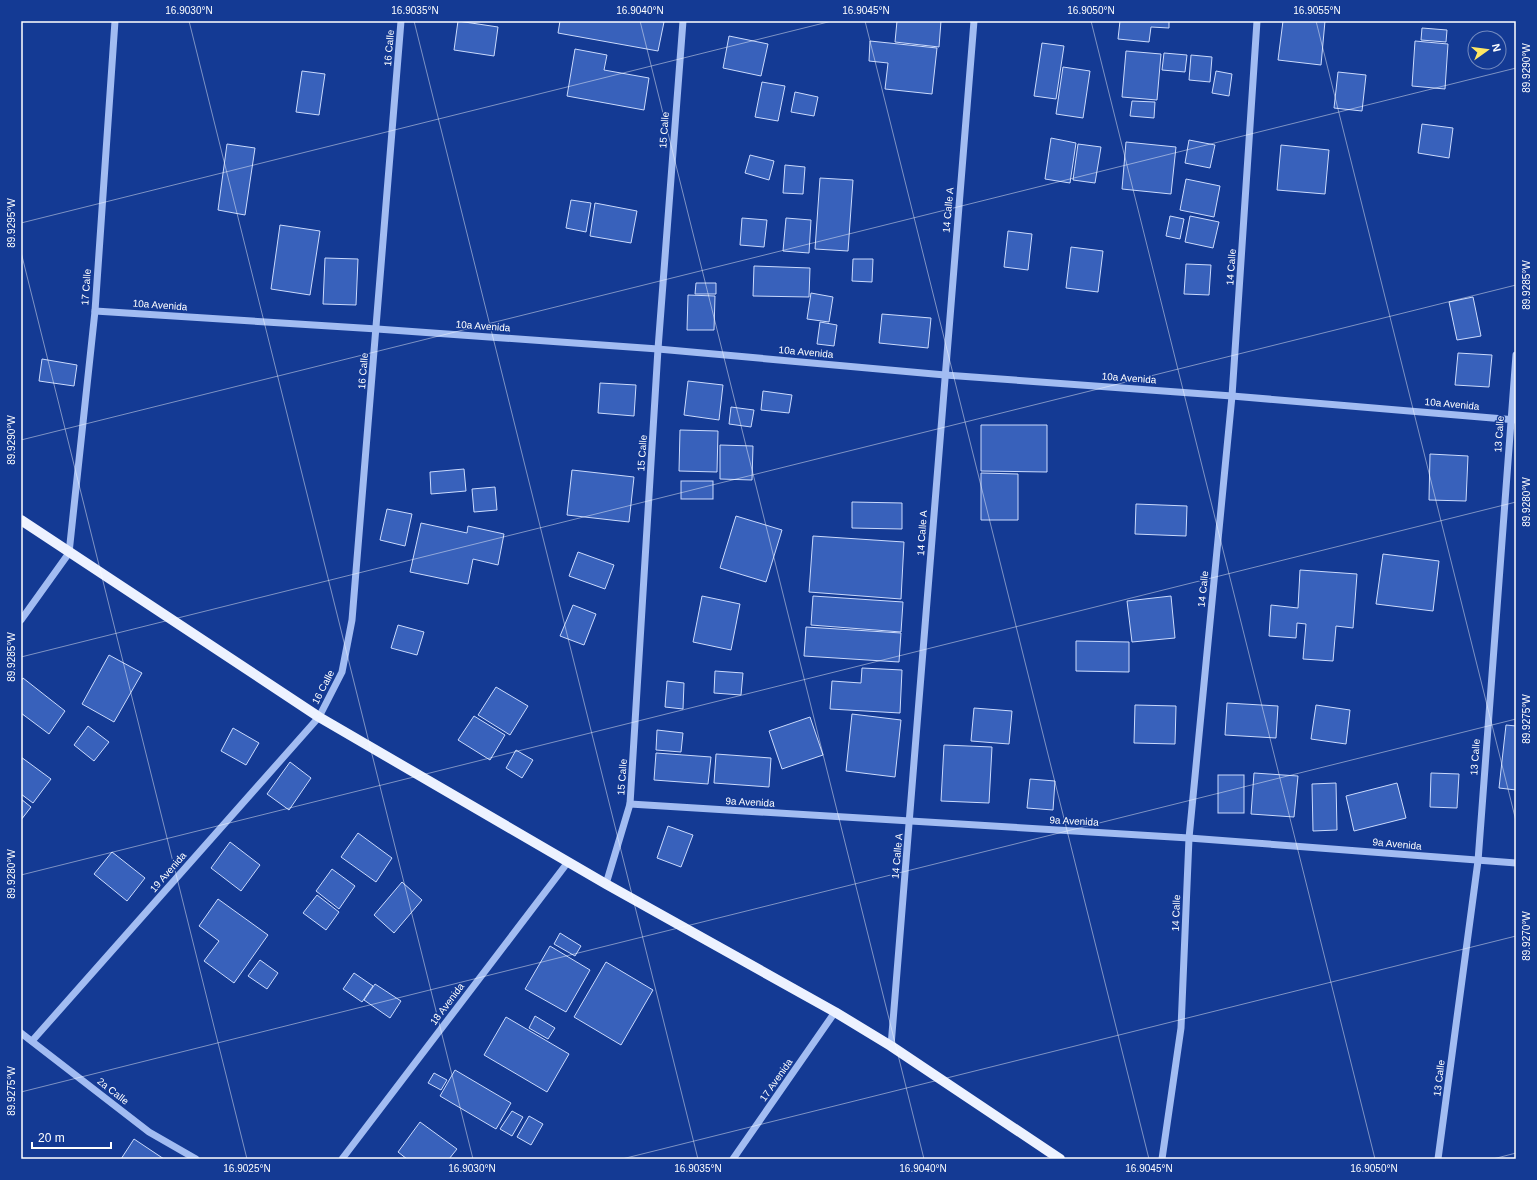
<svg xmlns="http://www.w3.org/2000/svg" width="1537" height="1180" font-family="Helvetica,sans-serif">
<rect width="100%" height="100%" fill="#143a94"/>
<g fill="#3861bb" stroke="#cadafd">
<path d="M458,21L498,27L494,56L454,50Z"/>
<path d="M560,21H659L664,22L658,51L558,33Z"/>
<path d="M897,21H941L939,47L895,42Z"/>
<path d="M1120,21H1169V28L1151,27L1149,42L1118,39Z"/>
<path d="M1283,21H1325L1321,65L1278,60Z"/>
<path d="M1422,28L1447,30L1446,42L1421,40Z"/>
<path d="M729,36L768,44L761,76L723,68Z"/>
<path d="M870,41L937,48L932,94L885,89L888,63L869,61Z"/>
<path d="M1415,41L1448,44L1445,89L1412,86Z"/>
<path d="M1042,43L1064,46L1056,99L1034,96Z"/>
<path d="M575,49L607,55L604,70L649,78L644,110L567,96Z"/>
<path d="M1126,51L1161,54L1157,100L1122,97Z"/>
<path d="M1164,53L1187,55L1185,72L1162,70Z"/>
<path d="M1191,55L1212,57L1210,82L1189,80Z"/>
<path d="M1063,67L1090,71L1083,118L1056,114Z"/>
<path d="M302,71L325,74L319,115L296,112Z"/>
<path d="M1216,71L1232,74L1229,96L1212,93Z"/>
<path d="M1338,72L1366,75L1362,111L1334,108Z"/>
<path d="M762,82L785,86L778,121L755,117Z"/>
<path d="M795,92L818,97L814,116L791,112Z"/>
<path d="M1132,101L1155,102L1154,118L1130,116Z"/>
<path d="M1422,124L1453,128L1449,158L1418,153Z"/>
<path d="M1051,138L1076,143L1070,183L1045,179Z"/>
<path d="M1189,140L1215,145L1210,168L1185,163Z"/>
<path d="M1126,142L1176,147L1171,194L1122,189Z"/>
<path d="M227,144L255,148L245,215L218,210Z"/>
<path d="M1078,144L1101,147L1095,183L1073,180Z"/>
<path d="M1281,145L1329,150L1325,194L1277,190Z"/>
<path d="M750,155L774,161L769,180L745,173Z"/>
<path d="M785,165L805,167L803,194L783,193Z"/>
<path d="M820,178L853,180L848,251L815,249Z"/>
<path d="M1186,179L1220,186L1214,217L1180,210Z"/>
<path d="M571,200L591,203L586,232L566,228Z"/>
<path d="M595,203L637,211L631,243L590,236Z"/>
<path d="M1170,216L1184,219L1180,239L1166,236Z"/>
<path d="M1190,216L1219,222L1213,248L1185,242Z"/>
<path d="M742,218L767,220L764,247L740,245Z"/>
<path d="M786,218L811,220L809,253L783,251Z"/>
<path d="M280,225L320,231L310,295L271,289Z"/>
<path d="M1008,231L1032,234L1028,270L1004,267Z"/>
<path d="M1071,247L1103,251L1098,292L1066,288Z"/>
<path d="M325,258L358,259L356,305L323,304Z"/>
<path d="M853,259H873L872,282L852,281Z"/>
<path d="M1186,264L1211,265L1209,295L1184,294Z"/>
<path d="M754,266L810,268L809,297L753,296Z"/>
<path d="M696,283H716V294H695Z"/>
<path d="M811,293L833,297L829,322L807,319Z"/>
<path d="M688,295L715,296L714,330H687Z"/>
<path d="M1473,297L1481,336L1457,340L1449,302Z"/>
<path d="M882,314L931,318L928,348L879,343Z"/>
<path d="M820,322L837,325L834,346L817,344Z"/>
<path d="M1458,353L1492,355L1489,387L1455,385Z"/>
<path d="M42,359L77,365L74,386L39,381Z"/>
<path d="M688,381L723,385L719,420L684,415Z"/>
<path d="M600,383L636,385L634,416L598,413Z"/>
<path d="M763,391L792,395L789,413L761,410Z"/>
<path d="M731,407L754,410L751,427L729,424Z"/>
<path d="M981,425H1047V472L981,471Z"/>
<path d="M680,430L718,431L717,472L679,471Z"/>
<path d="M720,445L753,446L752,480L720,479Z"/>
<path d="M1430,454L1468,456L1466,501L1429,500Z"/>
<path d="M464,469L466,491L431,494L430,472Z"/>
<path d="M572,470L634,477L629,522L567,515Z"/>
<path d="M981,473L1018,474V520H981Z"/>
<rect x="681" y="481" width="32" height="18"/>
<path d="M495,487L497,510L474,512L472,489Z"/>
<path d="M852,502L902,503V529L852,528Z"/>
<path d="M1136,504L1187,506L1186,536L1135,534Z"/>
<path d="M387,509L412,514L405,546L380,540Z"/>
<path d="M736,516L782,530L766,582L720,568Z"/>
<path d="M421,523L467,533L468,526L504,534L498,565L473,559L468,584L410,572Z"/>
<path d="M813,536L904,542L901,599L809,592Z"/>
<path d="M578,552L614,565L605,589L569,576Z"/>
<path d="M1383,554L1439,561L1433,611L1376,604Z"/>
<path d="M1300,570L1357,574L1353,628L1336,626L1333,661L1303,659L1306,624L1297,623L1296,638L1269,636L1271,605L1298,608Z"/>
<path d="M702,596L740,604L731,650L693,642Z"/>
<path d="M813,596L903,602L901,632L811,625Z"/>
<path d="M1171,596L1175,638L1132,642L1127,601Z"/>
<path d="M573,605L596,614L584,645L560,636Z"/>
<path d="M398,625L424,632L417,655L391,648Z"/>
<path d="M806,627L901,633L899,662L804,656Z"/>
<path d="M1076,641L1129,642V672L1076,671Z"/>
<path d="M109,655L142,673L114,722L82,704Z"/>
<path d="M862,668L902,670L900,713L830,709L832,681L861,683Z"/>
<path d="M715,671L743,673L741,695L714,693Z"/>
<path d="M23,678L65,711L49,734L21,713V681Z"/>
<path d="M667,681L684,683L683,709L665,707Z"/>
<path d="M496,687L528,706L510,735L478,715Z"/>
<path d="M1227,703L1278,706L1276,738L1225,735Z"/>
<path d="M1135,705L1176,706L1175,744L1134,743Z"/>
<path d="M1316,705L1350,710L1346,744L1311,739Z"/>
<path d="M974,708L1012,711L1009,744L971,741Z"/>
<path d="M852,714L901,720L895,777L846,771Z"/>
<path d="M474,716L505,735L490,760L458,740Z"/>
<path d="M810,717L823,755L782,769L769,731Z"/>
<path d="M1506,725L1516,726V790L1499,788Z"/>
<path d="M88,726L109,742L94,761L74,745Z"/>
<path d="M233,728L259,743L246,765L221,751Z"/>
<path d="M657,730L683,733L681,752L656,750Z"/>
<path d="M944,745L992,747L989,803L941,801Z"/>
<path d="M516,750L533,760L522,778L506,768Z"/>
<path d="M656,753L711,757L708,784L654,780Z"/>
<path d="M716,754L771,758L769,787L714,783Z"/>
<path d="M21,757L51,779L33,803L21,794Z"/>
<path d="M290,762L311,778L289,810L267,794Z"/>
<path d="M1254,773L1298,776L1294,817L1251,814Z"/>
<path d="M1431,773L1459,774L1457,808L1430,807Z"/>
<rect x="1218" y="775" width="26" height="38"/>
<path d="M1030,779L1055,781L1053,810L1027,808Z"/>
<path d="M1336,783L1337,830L1313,831L1312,784Z"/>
<path d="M1397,783L1406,818L1354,831L1346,796Z"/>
<path d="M21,799L31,807L21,820Z"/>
<path d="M668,826L693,835L681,867L657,858Z"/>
<path d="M358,833L392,858L376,882L341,857Z"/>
<path d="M230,842L260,865L241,891L211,868Z"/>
<path d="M112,852L145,878L127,901L94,874Z"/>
<path d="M332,869L355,886L339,909L316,891Z"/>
<path d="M402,882L422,900L394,933L374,915Z"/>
<path d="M317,895L339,912L326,930L303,913Z"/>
<path d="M218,899L268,935L234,983L204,961L219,941L199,926Z"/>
<path d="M560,933L581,946L575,956L554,944Z"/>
<path d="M550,946L590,970L566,1012L525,989Z"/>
<path d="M260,960L278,973L267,989L248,976Z"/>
<path d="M606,962L653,990L621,1045L574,1017Z"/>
<path d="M354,973L373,986L362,1002L343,989Z"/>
<path d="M375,984L401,1001L390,1018L364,1000Z"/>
<path d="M535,1016L555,1028L548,1039L529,1028Z"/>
<path d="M506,1017L569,1054L547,1092L484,1055Z"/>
<path d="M455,1070L511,1103L496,1129L440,1096Z"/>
<path d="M434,1073L447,1080L441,1090L428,1083Z"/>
<path d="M512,1111L523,1117L512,1136L500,1129Z"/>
<path d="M529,1116L543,1124L531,1145L517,1137Z"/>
<path d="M420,1122L457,1149L449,1159H407L398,1152Z"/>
<path d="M134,1139L164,1159H121Z"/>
</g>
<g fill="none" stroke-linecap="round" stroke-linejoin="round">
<g stroke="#a2bcf2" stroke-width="7">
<path d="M95,311L377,329L658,349L945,375L1232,396L1516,420"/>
<path d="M21,620L69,553L95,311L115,21"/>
<path d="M630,804L1189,838L1516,863"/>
<path d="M606,884L630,804L658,349L683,21"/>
<path d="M21,1033L149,1132L196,1159"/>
<path d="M32,1041L319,717L342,672L352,620L401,21"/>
<path d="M891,1046L974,21"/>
<path d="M342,1159L568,862"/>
<path d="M733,1159L835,1012"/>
<path d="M1162,1159L1181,1028L1189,838L1232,396L1257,21"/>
<path d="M1438,1159L1478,861L1516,355"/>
</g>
<path stroke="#edf2ff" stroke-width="10" d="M21,520L319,717L606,884L835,1012L891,1046L1060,1159"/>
</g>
<path fill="none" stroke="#fff" stroke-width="1" stroke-opacity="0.45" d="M189,21L473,1159M414,21L698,1159M640,21L924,1159M865,21L1149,1159M1091,21L1375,1159M1316,21L1516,821M21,223L832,21M21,252L247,1159M21,440L1516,68M21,657L1516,285M21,875L1516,502M21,1092L1516,719M21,1157L22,1159M622,1159L1516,936M1493,1159L1516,1153"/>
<g text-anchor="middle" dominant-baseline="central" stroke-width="3" stroke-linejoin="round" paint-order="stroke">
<g font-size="10" fill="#fff" stroke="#143a94">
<text transform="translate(389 48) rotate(-85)">16 Calle</text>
<text transform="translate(664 130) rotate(-86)">15 Calle</text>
<text transform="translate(948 210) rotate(-85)">14 Calle A</text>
<text transform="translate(1231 267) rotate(-86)">14 Calle</text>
<text transform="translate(86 287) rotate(-86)">17 Calle</text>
<text transform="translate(160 305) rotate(4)">10a Avenida</text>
<text transform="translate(483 326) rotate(4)">10a Avenida</text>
<text transform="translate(806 352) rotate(5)">10a Avenida</text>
<text transform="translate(363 371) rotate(-85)">16 Calle</text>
<text transform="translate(1129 378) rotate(4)">10a Avenida</text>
<text transform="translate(1452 404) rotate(5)">10a Avenida</text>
<text transform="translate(1499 434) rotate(-86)">13 Calle</text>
<text transform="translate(642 453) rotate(-86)">15 Calle</text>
<text transform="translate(922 533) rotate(-86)">14 Calle A</text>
<text transform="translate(1203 589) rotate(-84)">14 Calle</text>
<text transform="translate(323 687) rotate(-63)">16 Calle</text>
<text transform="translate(1475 757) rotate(-86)">13 Calle</text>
<text transform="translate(622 777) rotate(-86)">15 Calle</text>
<text transform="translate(750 802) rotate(3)">9a Avenida</text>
<text transform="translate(1074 821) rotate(3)">9a Avenida</text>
<text transform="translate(1397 844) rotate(5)">9a Avenida</text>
<text transform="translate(897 856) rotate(-85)">14 Calle A</text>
<text transform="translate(168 872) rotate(-49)">19 Avenida</text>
<text transform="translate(1176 913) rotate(-88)">14 Calle</text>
<text transform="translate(447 1004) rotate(-53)">18 Avenida</text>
<text transform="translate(1439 1078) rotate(-83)">13 Calle</text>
<text transform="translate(776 1080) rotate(-55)">17 Avenida</text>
<text transform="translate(113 1091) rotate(38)">2a Calle</text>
</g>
</g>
<rect width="1537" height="1180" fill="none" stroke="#143a94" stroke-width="44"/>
<g transform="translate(1487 50) rotate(76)"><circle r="19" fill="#143a94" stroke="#7289bf"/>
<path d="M0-3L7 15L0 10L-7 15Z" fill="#ffe763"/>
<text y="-6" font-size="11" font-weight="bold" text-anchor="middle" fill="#ffffff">N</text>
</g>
<path d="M32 1142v6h79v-6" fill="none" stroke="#ffffff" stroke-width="2"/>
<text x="38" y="1142" font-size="12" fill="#ffffff" stroke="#143a94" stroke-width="3" paint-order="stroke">20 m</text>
<rect x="22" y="22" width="1493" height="1136" fill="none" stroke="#fff" stroke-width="1.5"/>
<g font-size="10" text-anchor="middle" fill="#fff">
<text x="189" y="14">16.9030°N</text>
<text x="415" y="14">16.9035°N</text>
<text x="640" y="14">16.9040°N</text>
<text x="866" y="14">16.9045°N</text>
<text x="1091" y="14">16.9050°N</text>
<text x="1317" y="14">16.9055°N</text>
<text transform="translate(1526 68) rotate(-90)" y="4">89.9290°W</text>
<text transform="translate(11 223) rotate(-90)" y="4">89.9295°W</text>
<text transform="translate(1526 285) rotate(-90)" y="4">89.9285°W</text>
<text transform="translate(11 440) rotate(-90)" y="4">89.9290°W</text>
<text transform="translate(1526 502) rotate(-90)" y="4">89.9280°W</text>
<text transform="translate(11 657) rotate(-90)" y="4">89.9285°W</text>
<text transform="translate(1526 719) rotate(-90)" y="4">89.9275°W</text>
<text transform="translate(11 874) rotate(-90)" y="4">89.9280°W</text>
<text transform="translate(1526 936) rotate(-90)" y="4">89.9270°W</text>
<text transform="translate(11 1091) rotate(-90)" y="4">89.9275°W</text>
<text x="247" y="1172">16.9025°N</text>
<text x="472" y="1172">16.9030°N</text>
<text x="698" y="1172">16.9035°N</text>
<text x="923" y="1172">16.9040°N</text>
<text x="1149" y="1172">16.9045°N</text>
<text x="1374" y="1172">16.9050°N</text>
</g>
</svg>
